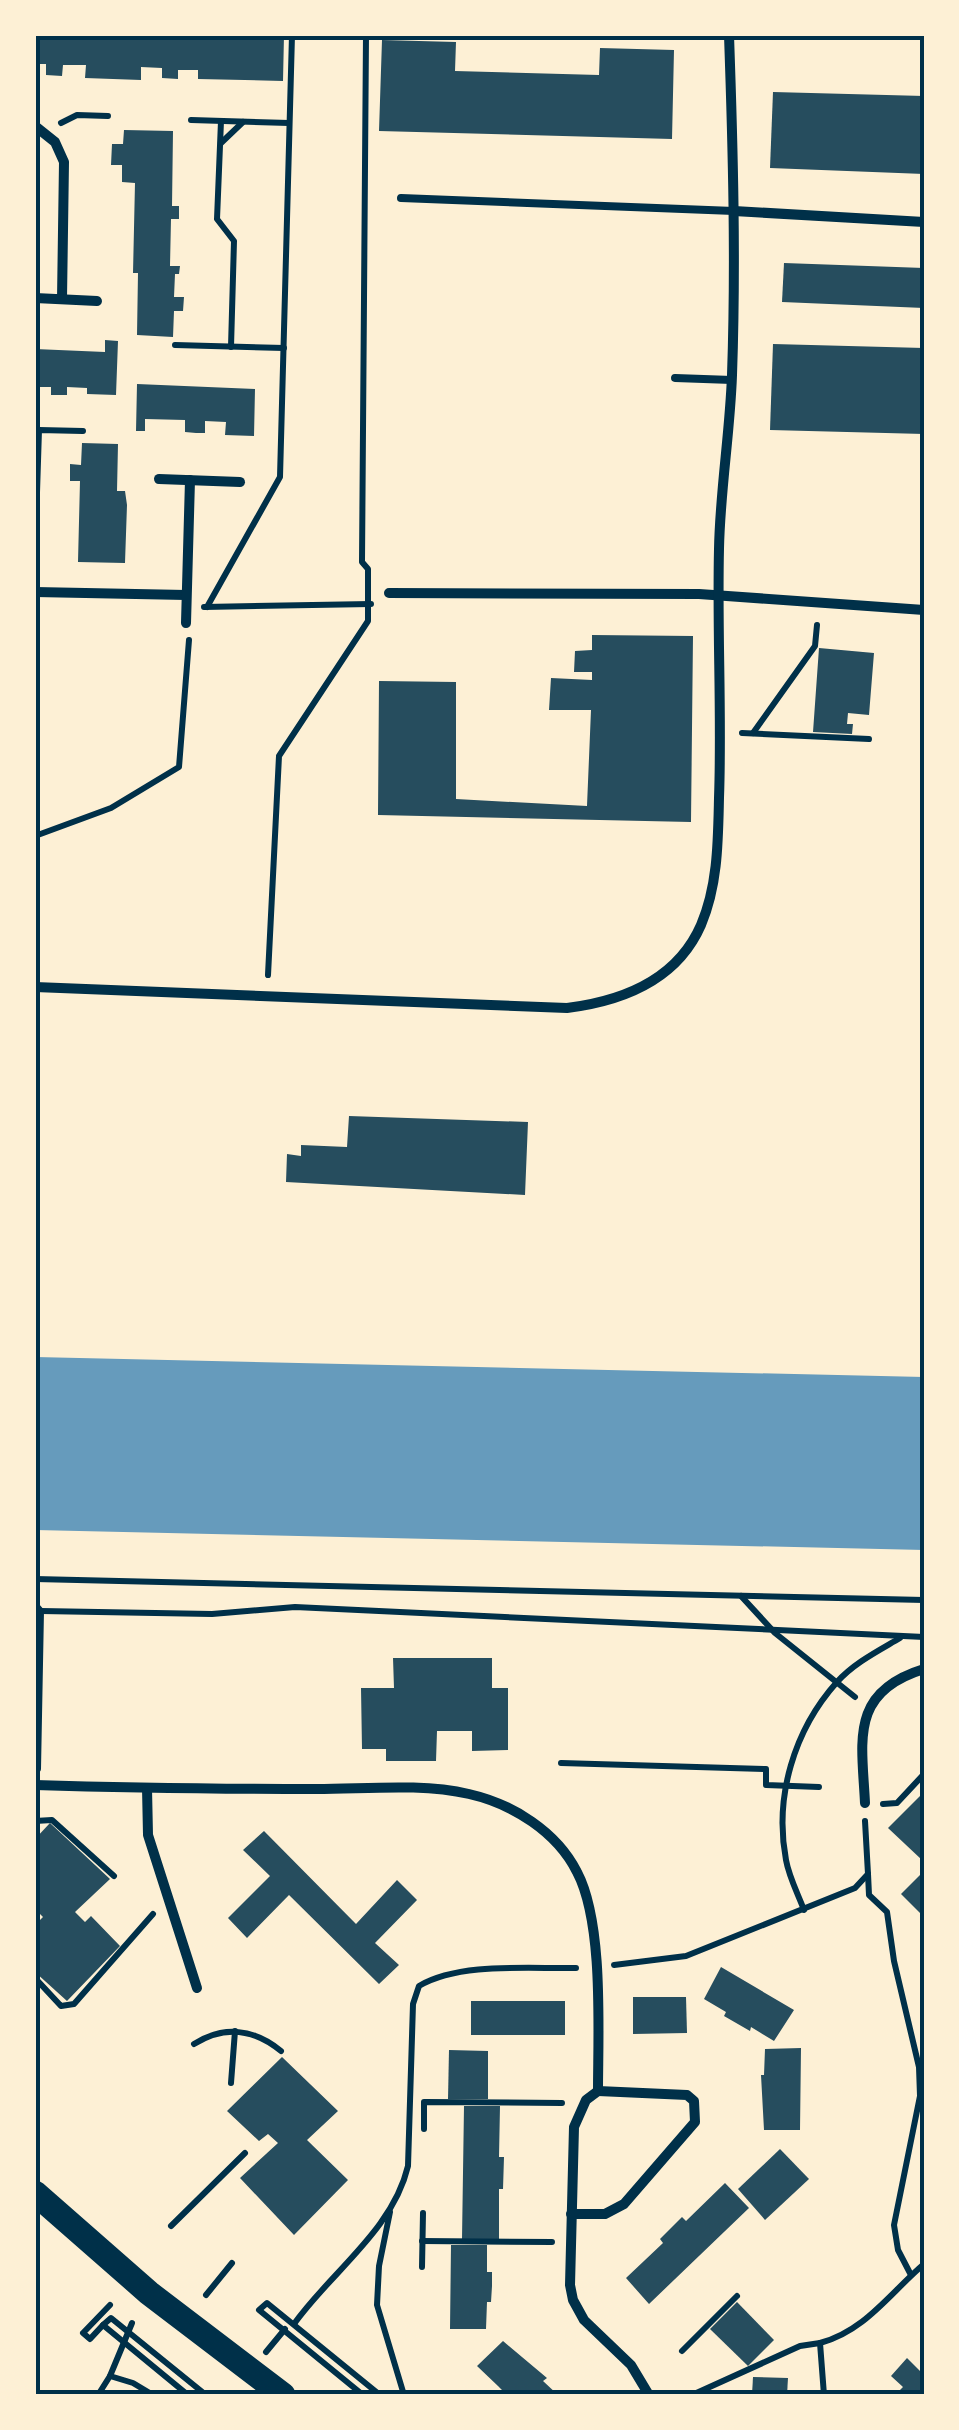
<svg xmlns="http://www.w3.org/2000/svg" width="959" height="2430" font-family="'Noto Sans',sans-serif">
<rect width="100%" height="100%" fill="#fdf0d5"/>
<path fill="#669bbc" d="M35,1357L924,1377V1550L35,1530Z"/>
<g fill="#264d5e">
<path d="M35,35H284L283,81L198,79V70H178V79L162,78V68L141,67V80L85,78L86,65H63L62,76L46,75V64H35Z"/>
<path d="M382,40L456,42L455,71L599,75L600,48L674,50L672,139L379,131Z"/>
<path d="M773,92L924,96V174L770,168Z"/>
<path d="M124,130L173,131L172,206H179V219H171L170,266H180L179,274H175L174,297H184L183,311H174L173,337L137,335L138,273H133L135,183L122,182V165H111L112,144H123Z"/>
<path d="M784,263L924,268V308L782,302Z"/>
<path d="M105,340L118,341L116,395L87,394V388L67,387V395H51V387H35V349L105,352Z"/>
<path d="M773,344L924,348V434L770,430Z"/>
<path d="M137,384L255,389L254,436L225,435L226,422L205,421V433H196L185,432V420L145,419V431H136Z"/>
<path d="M82,443L118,444L117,491H125L127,505L125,563L78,562L80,481H70V464L81,465Z"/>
<path d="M592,635L693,636L691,822L378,815L379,681L456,682V799L587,806L591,710H549L551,678L592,680V672H574L575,651L592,650Z"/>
<path d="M819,648L874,653L869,715L848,713L847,724H853L852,734L813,732Z"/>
<path d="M349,1116L528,1122L525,1195L286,1182L287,1154L301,1156V1145L347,1147Z"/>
<path d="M393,1658H492V1688H508V1750L472,1751V1731H437L436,1761H386V1749H362L361,1688H394Z"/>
<path d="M924,1792V1858L922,1860L888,1828Z"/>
<path d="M50,1823L110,1879L75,1912L85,1922L91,1916L120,1946L67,2001L35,1972V1925L43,1917L35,1909V1839Z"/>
<path d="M264,1831L356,1924L397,1880L417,1900L375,1943L399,1965L379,1984L289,1895L247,1938L228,1918L270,1876L243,1850Z"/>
<path d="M924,1871V1917L901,1894Z"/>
<path d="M721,1967L794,2010L774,2041L751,2027L750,2031L724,2016L726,2012L704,1999Z"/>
<path d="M633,1997H686L687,2033L633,2034Z"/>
<rect x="471" y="2001" width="94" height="34"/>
<path d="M801,2048L800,2130H764L761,2075H764L765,2049Z"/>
<path d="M449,2050L488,2051V2099H448Z"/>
<path d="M282,2057L338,2111L307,2140L348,2180L294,2235L240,2178L278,2143L268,2134L259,2141L227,2111Z"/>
<path d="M464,2106H500L499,2157H504L503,2189H499V2239H462Z"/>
<path d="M780,2149L809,2179L765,2220L738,2189Z"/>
<path d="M725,2183L749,2208L649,2304L626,2278L663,2243L660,2239L682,2217L686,2221Z"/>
<path d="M451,2245H487V2272H492V2286L491,2302H487L486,2329H450Z"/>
<path d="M737,2302L774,2340L748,2366L710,2329Z"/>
<path d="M503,2341L547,2378L543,2381L558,2395H507L498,2386L477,2366Z"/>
<path d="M907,2358L924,2375V2395H895L903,2387L891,2376Z"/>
<path d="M753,2377L788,2378L787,2395H752Z"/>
</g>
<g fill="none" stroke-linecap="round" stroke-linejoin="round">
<g stroke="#003049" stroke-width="6">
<path d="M191,120L289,123"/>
<path d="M221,121L217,219L234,241L231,347"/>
<path d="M61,123L77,115L108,116"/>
<path d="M221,143L243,122"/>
<path d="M175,345L284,348"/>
<path d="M35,555L39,430L83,431"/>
<path d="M204,607L371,604"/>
<path d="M207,607L280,477L292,35"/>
<path d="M742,733L869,739"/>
<path d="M753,733L815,646L817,625"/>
<path d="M35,836L111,808L179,767L189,640"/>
<path d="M268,975L279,756L368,621V569L362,562L366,35"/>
<path d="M35,1579L924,1600"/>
<path d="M741,1596L775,1633L855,1697"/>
<path d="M35,1604L41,1611L38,1769"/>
<path d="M41,1611L212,1614L295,1607L924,1637"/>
<path d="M561,1763L766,1769V1785L819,1787"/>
<path d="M883,1804L897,1803L924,1774"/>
<path d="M35,1821L52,1820L114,1876"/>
<path d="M868,1874L869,1895L887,1912L894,1961L919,2067L920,2096L894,2225L898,2250L911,2275"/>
<path d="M804,1910C798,1894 789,1877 786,1860C774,1797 794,1730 837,1682C854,1663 878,1651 900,1638"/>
<path d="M614,1965L686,1956L855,1888L868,1874L865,1821"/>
<path d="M35,1978L61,2006L74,2004L153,1914"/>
<path d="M194,2044C224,2025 254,2029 281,2051"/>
<path d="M231,2083L235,2031"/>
<path d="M424,2129V2102L562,2103"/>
<path d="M390,2212L379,2266L377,2305L404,2395"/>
<path d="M171,2226L245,2153"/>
<path d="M422,2241L552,2242"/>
<path d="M422,2267L423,2213"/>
<path d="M206,2295L232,2263"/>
<path d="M294,2324C331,2272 393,2230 408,2166L413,2004L419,1986C460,1962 529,1969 576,1968"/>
<path d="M103,2325L90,2339L83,2333L110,2305"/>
<path d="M682,2351L737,2296"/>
<path d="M266,2352L285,2329"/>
<path d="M110,2376L132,2323"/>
<path d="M98,2395L110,2376L133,2383L153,2395"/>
<path d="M188,2395L103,2325L111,2318L206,2395"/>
<path d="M363,2395L259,2310L267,2303L380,2395"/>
<path d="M692,2395L800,2346L820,2343"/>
<path d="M824,2395L820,2343C865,2331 890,2293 924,2264"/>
</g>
<g stroke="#003049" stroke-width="8">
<path d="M401,198L734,211"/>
<path d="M675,378L732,380"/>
</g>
<g stroke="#003049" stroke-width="10">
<path d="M35,126L55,142L64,162L62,299"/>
<path d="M734,211L924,222"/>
<path d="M35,298L97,301"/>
<path d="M159,479L240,482"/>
<path d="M35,592L186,595"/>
<path d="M389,593L699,594L924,610"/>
<path d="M186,623L190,480"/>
<path d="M35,987L567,1008C623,1001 677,980 701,925C718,885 718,841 719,798C722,715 717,632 719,549C720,491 730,433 732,375C736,262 733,149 729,35"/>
<path d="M35,1785C129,1788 223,1789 317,1789C366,1789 421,1783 469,1794C513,1804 557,1832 577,1872C604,1923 598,2032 598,2091L586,2100L574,2127L570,2285L573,2300L584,2320L631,2365L649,2395"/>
<path d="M147,1788L148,1835L197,1988"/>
<path d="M865,1803C862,1741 849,1692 924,1669"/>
<path d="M571,2214H605L624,2204L695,2122L694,2101L687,2095L598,2091"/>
</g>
<path stroke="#003049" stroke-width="25" d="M35,2193L149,2293L283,2395"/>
</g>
<rect width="959" height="2430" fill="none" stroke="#fdf0d5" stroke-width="75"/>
<rect x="38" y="38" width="884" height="2354" fill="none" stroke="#003049" stroke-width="4"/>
</svg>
